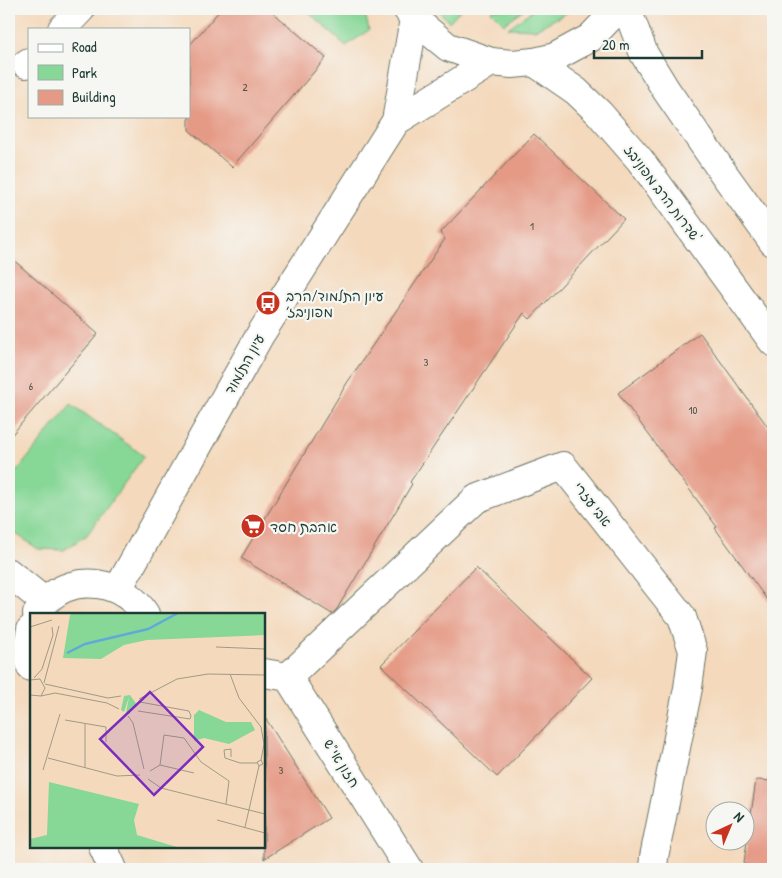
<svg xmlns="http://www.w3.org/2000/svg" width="782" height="878" font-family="'Patrick Hand','Playpen Sans Hebrew',sans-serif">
<rect width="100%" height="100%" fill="#f6f6f2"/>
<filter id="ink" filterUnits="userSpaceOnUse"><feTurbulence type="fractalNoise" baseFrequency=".02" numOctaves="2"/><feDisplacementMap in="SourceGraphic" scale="10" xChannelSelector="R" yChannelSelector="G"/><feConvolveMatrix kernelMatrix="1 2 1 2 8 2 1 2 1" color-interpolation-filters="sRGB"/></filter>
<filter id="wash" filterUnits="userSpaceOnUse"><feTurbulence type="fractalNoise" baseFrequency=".0096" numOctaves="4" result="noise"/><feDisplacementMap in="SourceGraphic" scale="20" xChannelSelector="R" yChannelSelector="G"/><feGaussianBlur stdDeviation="1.12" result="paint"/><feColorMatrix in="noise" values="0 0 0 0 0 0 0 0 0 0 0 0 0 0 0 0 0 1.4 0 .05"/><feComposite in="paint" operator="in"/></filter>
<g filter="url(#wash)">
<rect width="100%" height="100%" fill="#f4d9bc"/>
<g fill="#87d797" stroke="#538a66">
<path d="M305,9H364L369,30L346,46Z"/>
<path d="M437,9H461L449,22Z"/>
<path d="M494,9H524L504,24L491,11Z"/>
<path d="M534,9H574L536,29L508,28Z"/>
<path d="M71,404L144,456L87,535L64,550L38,549L9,529V481Z"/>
</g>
<g id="blocks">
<g fill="#e59a85">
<path d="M221,9H269L326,58L232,167L189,130V46Z"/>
<path d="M534,134L624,219L530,319L524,313L410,482L412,484L337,609L332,614L241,558L347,383L445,239L440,233Z"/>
<path d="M9,256L98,334L9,438Z"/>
<path d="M700,333L773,434V608L715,528L717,527L618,393Z"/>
<path d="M476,567L592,678L497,777L381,665Z"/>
<path d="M264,716L329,818L264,859Z"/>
<path d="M756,780L773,781V869H743Z"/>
</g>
</g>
</g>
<g filter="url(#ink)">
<use href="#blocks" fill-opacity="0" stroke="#6a7464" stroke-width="1"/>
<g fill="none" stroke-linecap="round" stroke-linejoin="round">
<defs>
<g id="minor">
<path d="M407,9L414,19L448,47L491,62L512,64L534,62L555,57L590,38L618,9"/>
<path d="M627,9L644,54L666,90L724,174L773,242"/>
<path d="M62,29L81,9"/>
<path d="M534,62L576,91L599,113L640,160L773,342"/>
<path d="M26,64L29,62"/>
<path d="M396,121L491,62"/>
<path d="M9,573L45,602"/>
<path d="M118,589L260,335L396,121L414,19"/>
<path d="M37,614C40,610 42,605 46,601C75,572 124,581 145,614"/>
<path d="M31,629L27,651L31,667"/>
<path d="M264,673L288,677L409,869"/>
<path d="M288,677L476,499L563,466L682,617L693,651L688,688L654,857L653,869"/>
<path d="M103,847L113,869"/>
</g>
</defs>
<use href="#minor" stroke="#6a7464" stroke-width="30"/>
<use href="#minor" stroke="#fff" stroke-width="28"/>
</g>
</g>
<defs>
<symbol id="bus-disc" viewBox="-11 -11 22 22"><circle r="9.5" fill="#c8321e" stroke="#f6f6f2"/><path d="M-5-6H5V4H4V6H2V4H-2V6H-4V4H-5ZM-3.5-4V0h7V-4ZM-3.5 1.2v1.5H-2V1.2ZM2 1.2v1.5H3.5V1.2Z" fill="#fff"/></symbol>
<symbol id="supermarket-disc" viewBox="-11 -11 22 22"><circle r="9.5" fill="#c8321e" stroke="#f6f6f2"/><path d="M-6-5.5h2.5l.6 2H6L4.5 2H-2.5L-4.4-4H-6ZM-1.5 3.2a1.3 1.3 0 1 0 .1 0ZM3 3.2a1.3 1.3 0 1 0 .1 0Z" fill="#fff"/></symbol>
</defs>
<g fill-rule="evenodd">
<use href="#bus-disc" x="254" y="289" width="28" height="28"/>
<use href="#supermarket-disc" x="239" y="512" width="28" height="28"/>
</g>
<g text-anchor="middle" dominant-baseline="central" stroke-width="4.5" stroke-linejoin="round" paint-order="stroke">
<g font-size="11" fill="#505448">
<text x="245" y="87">2</text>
<text x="532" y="226">1</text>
<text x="426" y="362">3</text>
<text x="31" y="386">6</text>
<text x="693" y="410">10</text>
<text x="281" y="770">3</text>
</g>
<g font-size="14" fill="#1f3d34" stroke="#f6f6f2">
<text transform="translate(663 193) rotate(53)">שדרות הרב מפוניבז'</text>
<text transform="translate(244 364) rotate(-61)">עיון התלמוד</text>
<text transform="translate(593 504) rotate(52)">אבי עזרי</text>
<text transform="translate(342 763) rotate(58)">חזון אי"ש</text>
</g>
<g font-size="14" fill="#1f3d34" stroke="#f6f6f2" text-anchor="start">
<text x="286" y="295">עיון התלמוד/הרב<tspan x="286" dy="16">מפוניבז׳</tspan></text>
<text x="270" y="526">אהבת חסד</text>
</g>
</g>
<g transform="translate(30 613)">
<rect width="235" height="235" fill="#f4d9bc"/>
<path d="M43,0H235V22L117,27L94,32L71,46L33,45L40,2ZM100,82L107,92L100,98V86V101L96,100L99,84L94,99L91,97L94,83ZM169,97L196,109H221L225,117L199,131L174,125L164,128V102ZM19,169L109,191L104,207L107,222L150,235H0V226L17,222Z" fill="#87d797"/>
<path fill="none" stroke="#60aad8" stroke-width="2.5" d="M37,40L55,31L118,16L148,0"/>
<path fill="none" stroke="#9f9b86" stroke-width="1" d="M0,14L22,7M186,34L235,36M200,61L209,85L231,114L234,131L231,147M4,65L12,56L23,22L22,14M0,67L10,66L15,75L11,83L0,82M14,70L29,13M15,71L78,85L91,83M11,83L25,80L77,90L89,96M109,86L147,66L178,61L235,62M108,98L160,106L161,103L159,98L110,89M98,103L103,110L114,156M35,107L76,114V129M55,111V154M201,144V136L194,137L195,145L210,150H227M18,145L87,163L110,162M130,152L134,122L154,125L171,149L199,168L196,191M13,157L30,101M120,158L130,152L164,160M118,166L131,175L235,201M187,207L235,220M215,214L229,153L233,151L231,147L227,149L229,153"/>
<path fill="#7b2cbf" fill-opacity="0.15" stroke="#7b2cbf" stroke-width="2.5" d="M120,79L173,134L124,182L70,126Z"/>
<rect width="235" height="235" fill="none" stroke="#1f3d34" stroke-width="2.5"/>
</g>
<rect width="782" height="878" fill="none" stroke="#f6f6f2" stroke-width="30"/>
<rect x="28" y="28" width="162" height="90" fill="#f6f6f2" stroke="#a0aca6"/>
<rect x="38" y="44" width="25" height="8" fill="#ffffff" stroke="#a0aca6"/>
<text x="72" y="52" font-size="15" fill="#1f3d34">Road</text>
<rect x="38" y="65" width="25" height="15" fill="#87d797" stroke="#a0aca6"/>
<text x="72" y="78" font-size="15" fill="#1f3d34">Park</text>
<rect x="38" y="90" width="25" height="15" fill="#e59a85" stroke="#a0aca6"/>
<text x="72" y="102" font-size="15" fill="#1f3d34">Building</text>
<g transform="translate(730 826) rotate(44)"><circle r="24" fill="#f6f6f2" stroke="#a0aca6"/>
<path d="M0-4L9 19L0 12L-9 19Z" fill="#c8321e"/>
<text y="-8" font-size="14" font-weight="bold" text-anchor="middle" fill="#1f3d34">N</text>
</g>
<path d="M594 50v8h108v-8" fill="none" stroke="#1f3d34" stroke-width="2.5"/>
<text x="602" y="50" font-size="15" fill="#1f3d34" stroke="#f6f6f2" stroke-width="4" paint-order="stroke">20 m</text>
</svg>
